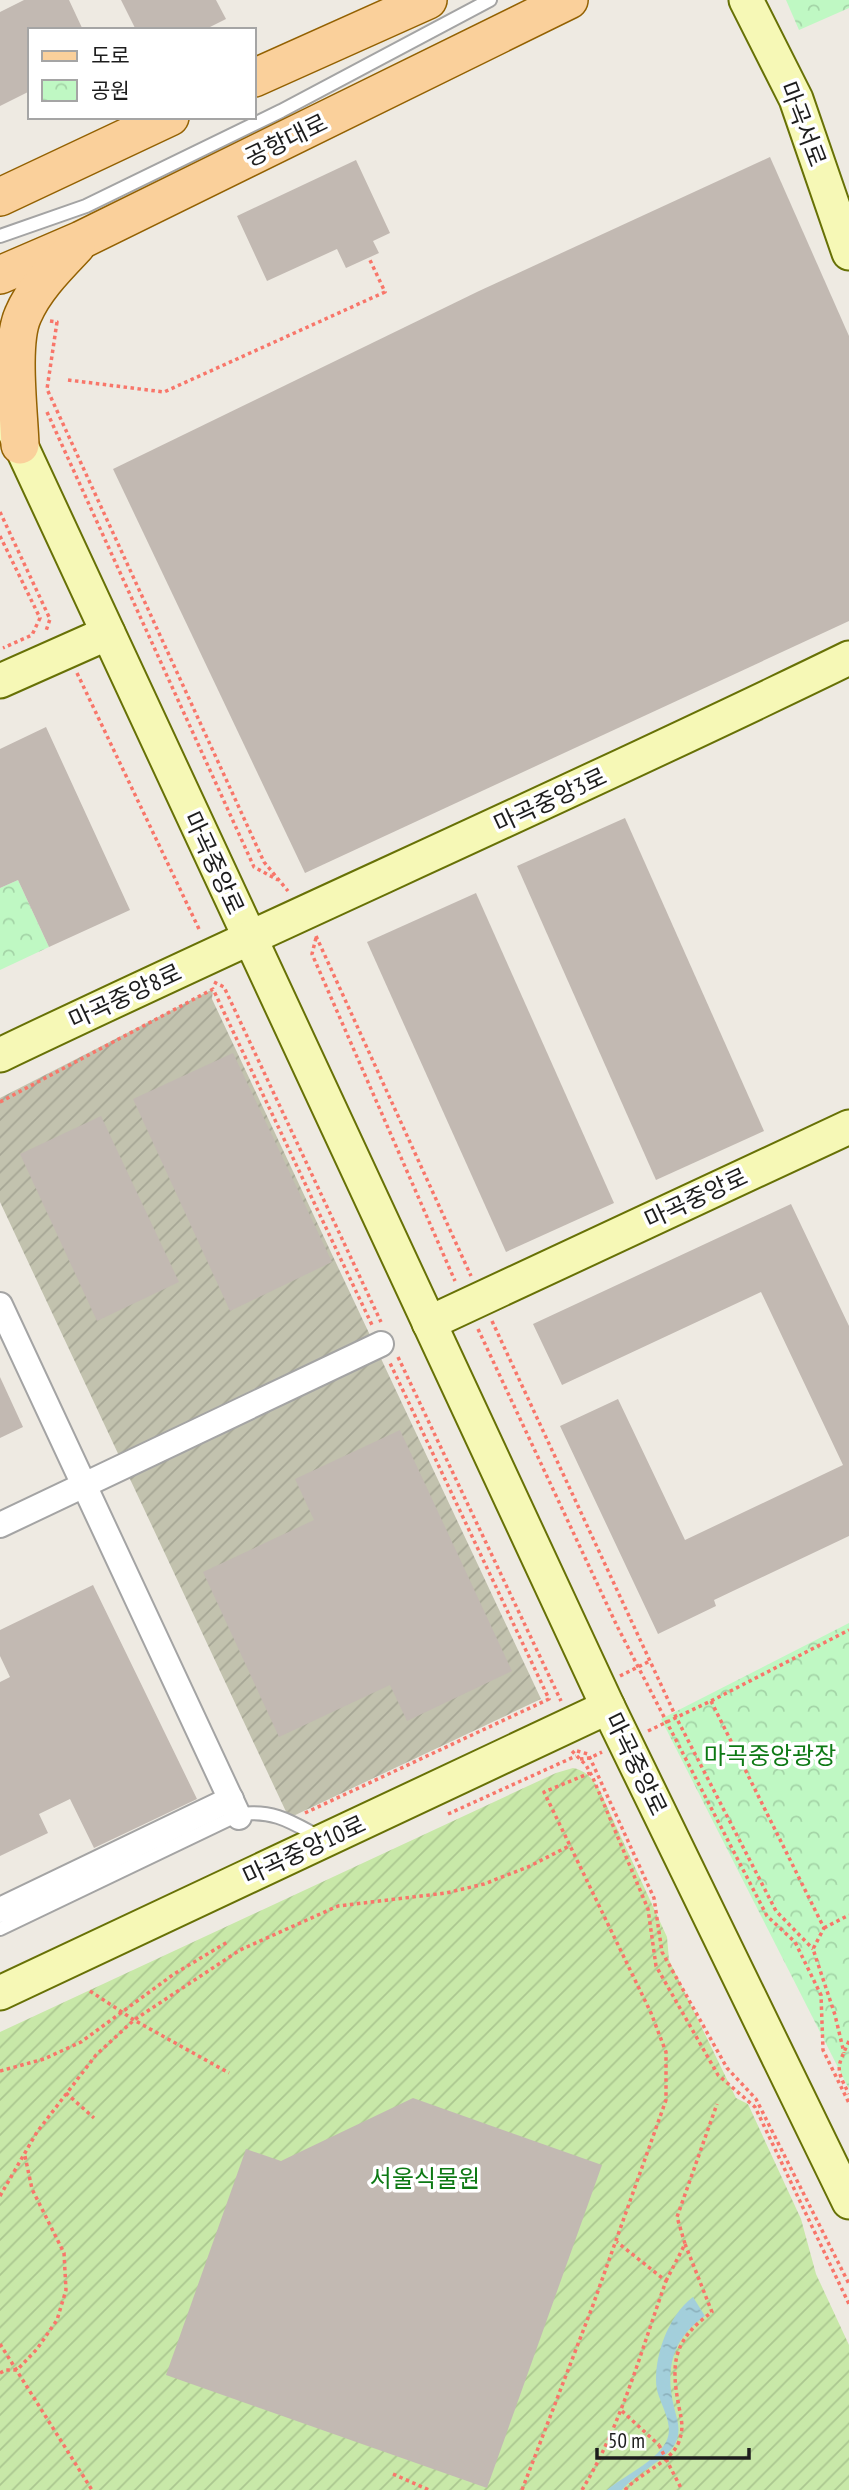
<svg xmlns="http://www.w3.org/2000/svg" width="849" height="2490" font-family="'PT Sans Narrow','Noto Sans KR',sans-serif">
<defs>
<pattern id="construction-furrows" width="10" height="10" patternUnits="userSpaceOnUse" patternTransform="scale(1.75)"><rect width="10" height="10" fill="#c2c2ae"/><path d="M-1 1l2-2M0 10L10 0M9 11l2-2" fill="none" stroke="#a6a695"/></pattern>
<pattern id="park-crowns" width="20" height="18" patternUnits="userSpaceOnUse" patternTransform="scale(1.75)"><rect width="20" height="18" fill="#bff8c3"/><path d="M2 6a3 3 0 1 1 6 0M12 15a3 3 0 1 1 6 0" fill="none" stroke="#a4d4a7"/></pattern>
<pattern id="garden-furrows" width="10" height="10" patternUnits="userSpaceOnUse" patternTransform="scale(1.75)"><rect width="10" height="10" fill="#c8e8a8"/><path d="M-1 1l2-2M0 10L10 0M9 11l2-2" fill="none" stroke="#abc790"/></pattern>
<pattern id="water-ripples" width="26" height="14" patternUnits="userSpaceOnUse" patternTransform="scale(1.75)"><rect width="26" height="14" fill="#a3cfdb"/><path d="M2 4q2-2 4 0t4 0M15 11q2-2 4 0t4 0" fill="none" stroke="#8cb1bc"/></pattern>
</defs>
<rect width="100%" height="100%" fill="#eeeae2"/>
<path fill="url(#construction-furrows)" d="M213,989L212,999L541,1699L289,1818L0,1202V1098Z"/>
<g fill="url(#park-crowns)">
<path d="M786,0H849V8L799,30Z"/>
<path d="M18,880L49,947L0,970V888Z"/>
<path d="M849,1623V2089L661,1719Z"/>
</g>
<path fill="url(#garden-furrows)" d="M573,1768C587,1771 591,1778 599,1789L667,1937L669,1960L736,2098L748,2104L801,2219L816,2274L849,2345V2490H0V2032L556,1773Z"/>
<path fill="url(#water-ripples)" d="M693,2297L705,2316C672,2339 665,2368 674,2407C677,2420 682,2431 675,2444C667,2459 635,2474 622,2490H607C625,2475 654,2463 666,2442C675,2426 661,2406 657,2390C652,2360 668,2315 693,2297Z"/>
<g fill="#c2b9b2">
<path d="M24,0H69L83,30H30V91L0,106V12Z"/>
<path d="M121,0H216L226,19L204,30H136Z"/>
<path d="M770,157L849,336V621L305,873L113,469L479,291Z"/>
<path d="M356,160L390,233L373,241L379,253L346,268L337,249L267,281L237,216Z"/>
<path d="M46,727L130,910L49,947L18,880L0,888V749Z"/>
<path d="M625,818L764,1131L656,1180L517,866Z"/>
<path d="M476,893L614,1203L506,1252L367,942Z"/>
<path d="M233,1053L332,1262L230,1311L133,1099Z"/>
<path d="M101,1116L179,1282L97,1321L20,1154Z"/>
<path d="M791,1204L849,1326V1536L714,1600L716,1606L658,1634L560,1426L618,1399L685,1540L843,1465L761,1292L562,1385L533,1324Z"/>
<path d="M0,1377L23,1427L0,1438Z"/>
<path d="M400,1430L512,1671L407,1721L390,1685L279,1737L203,1572L314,1520L295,1479Z"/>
<path d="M93,1585L197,1799L94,1848L70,1799L39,1814L48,1833L0,1856V1682L10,1677L0,1656V1630Z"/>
<path d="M413,2098L602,2165L487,2488L166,2375L246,2149L281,2161Z"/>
</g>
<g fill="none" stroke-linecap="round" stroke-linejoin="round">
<defs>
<g id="lane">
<path d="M0,236L86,206L281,111L490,0"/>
<path d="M0,1929L240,1814C275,1810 291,1822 321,1838"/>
</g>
<g id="street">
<path d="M0,1305L239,1817"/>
<path d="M0,1525L381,1344"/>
<path d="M0,1910L231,1799"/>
</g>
<g id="secondary">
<path d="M746,0L796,99L849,253"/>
<path d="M9,420L608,1707L849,2202"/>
<path d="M0,681L108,633"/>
<path d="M0,1055C282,920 568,795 849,658"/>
<path d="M429,1323L849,1127"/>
<path d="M0,1993L608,1707"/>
</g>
<g id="primary">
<path d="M254,78L428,0"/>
<path d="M0,197L170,117"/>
<path d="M0,275L81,240L569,0"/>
<path d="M20,445C19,413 10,343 23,315C34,289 56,267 76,246"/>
</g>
</defs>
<use href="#lane" stroke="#a4a4a4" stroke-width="16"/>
<use href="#street" stroke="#a4a4a4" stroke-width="28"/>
<use href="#secondary" stroke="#677106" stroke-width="37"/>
<use href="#primary" stroke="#936102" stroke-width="40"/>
<g stroke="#f8766a" stroke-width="3.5" stroke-dasharray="3.5 3.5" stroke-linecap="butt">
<path d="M50,321L57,322L47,389L264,862L288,891"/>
<path d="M68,380L164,392L385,292L369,258"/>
<path d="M47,412L254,867L278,880"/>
<path d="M0,512L50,619L46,631"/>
<path d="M0,536L40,618L32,635L3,648"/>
<path d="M77,673L199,929L198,932"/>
<path d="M316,936L471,1276"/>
<path d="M316,938L312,954L455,1281"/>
<path d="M214,982L224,987L381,1322"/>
<path d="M0,1102L213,989L372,1325"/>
<path d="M492,1321L676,1717L776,1911L813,1949"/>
<path d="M478,1329L617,1626L767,1916L795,1942L821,1995L823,2050L849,2103"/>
<path d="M398,1357L561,1701"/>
<path d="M620,1676L650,1661"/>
<path d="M711,1701L824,1928L813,1949L835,2015L844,2053"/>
<path d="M648,1731L711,1701L849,1630"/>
<path d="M572,1751L586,1765L593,1778L648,1909L656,1966L718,2075L755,2107L849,2304"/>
<path d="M577,1751L588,1754L590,1758L654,1898L662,1952L727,2068L756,2099L849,2284"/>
<path d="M580,1759L590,1758L602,1752"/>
<path d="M305,1813L549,1699L390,1363"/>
<path d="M448,1814L576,1756"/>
<path d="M824,1928L849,1915"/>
<path d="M90,1991L134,2020L229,2073"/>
<path d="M849,2041C837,2068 835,2067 849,2094"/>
<path d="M0,2071L44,2059L81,2042L174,1974L229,1941"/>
<path d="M66,2093L94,2118"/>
<path d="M0,2196L37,2132L96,2055L134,2020L240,1950L338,1906L446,1893L484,1884L528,1867L571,1845"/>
<path d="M666,2281L685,2244L677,2217L717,2104"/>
<path d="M0,2344L92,2490"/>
<path d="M0,2373L6,2370H17L37,2349L57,2320L66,2290L64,2253L32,2189L25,2156"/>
<path d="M622,2411L659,2445"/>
<path d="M666,2459L682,2490"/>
<path d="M393,2474L429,2490"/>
<path d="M522,2490L593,2305L666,2100V2052L651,2013L544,1792L590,1773"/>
<path d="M582,2490C621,2426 641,2351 666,2281L617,2242"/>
<path d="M625,2490C640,2473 669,2463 678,2444C684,2430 682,2422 679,2407C670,2361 674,2340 712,2312L685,2244"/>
</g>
<use href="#lane" stroke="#fff" stroke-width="12"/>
<use href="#street" stroke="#fff" stroke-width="24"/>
<use href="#secondary" stroke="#f6f8b6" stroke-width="33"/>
<use href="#primary" stroke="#fad09b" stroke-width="37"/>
<path stroke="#f8766a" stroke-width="3.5" stroke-dasharray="3.5 3.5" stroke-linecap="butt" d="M659,2445L666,2459"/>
</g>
<g text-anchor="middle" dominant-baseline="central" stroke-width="7" stroke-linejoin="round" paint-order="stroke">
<g font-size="24" fill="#1d1d1d" stroke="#fff">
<text transform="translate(803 124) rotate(69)">마곡서로</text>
<text transform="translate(286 140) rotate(-26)">공항대로</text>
<text transform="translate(550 800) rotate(-25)">마곡중앙3로</text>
<text transform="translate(214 863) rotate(65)">마곡중앙로</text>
<text transform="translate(125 996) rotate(-25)">마곡중앙8로</text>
<text transform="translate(696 1198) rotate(-25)">마곡중앙로</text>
<text transform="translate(636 1764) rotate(64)">마곡중앙로</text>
<text transform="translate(304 1850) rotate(-25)">마곡중앙10로</text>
</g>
<g font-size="24" fill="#0d7914" stroke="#fff">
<text x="770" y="1755">마곡중앙광장</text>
<text x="425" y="2178">서울식물원</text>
</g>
</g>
<rect x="28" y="28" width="228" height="91" fill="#ffffff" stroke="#a5a5a5" stroke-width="2"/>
<rect x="42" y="51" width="35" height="10" fill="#fad09b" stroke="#a5a5a5" stroke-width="2"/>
<text x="91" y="63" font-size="21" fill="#1d1d1d">도로</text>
<rect x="42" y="80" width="35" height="21" fill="url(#park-crowns)" stroke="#a5a5a5" stroke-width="2"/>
<text x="91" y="98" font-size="21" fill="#1d1d1d">공원</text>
<path d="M597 2448v10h152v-10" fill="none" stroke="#1d1d1d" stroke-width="3.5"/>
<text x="608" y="2448" font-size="21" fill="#1d1d1d" stroke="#ffffff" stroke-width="5" paint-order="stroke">50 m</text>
</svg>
